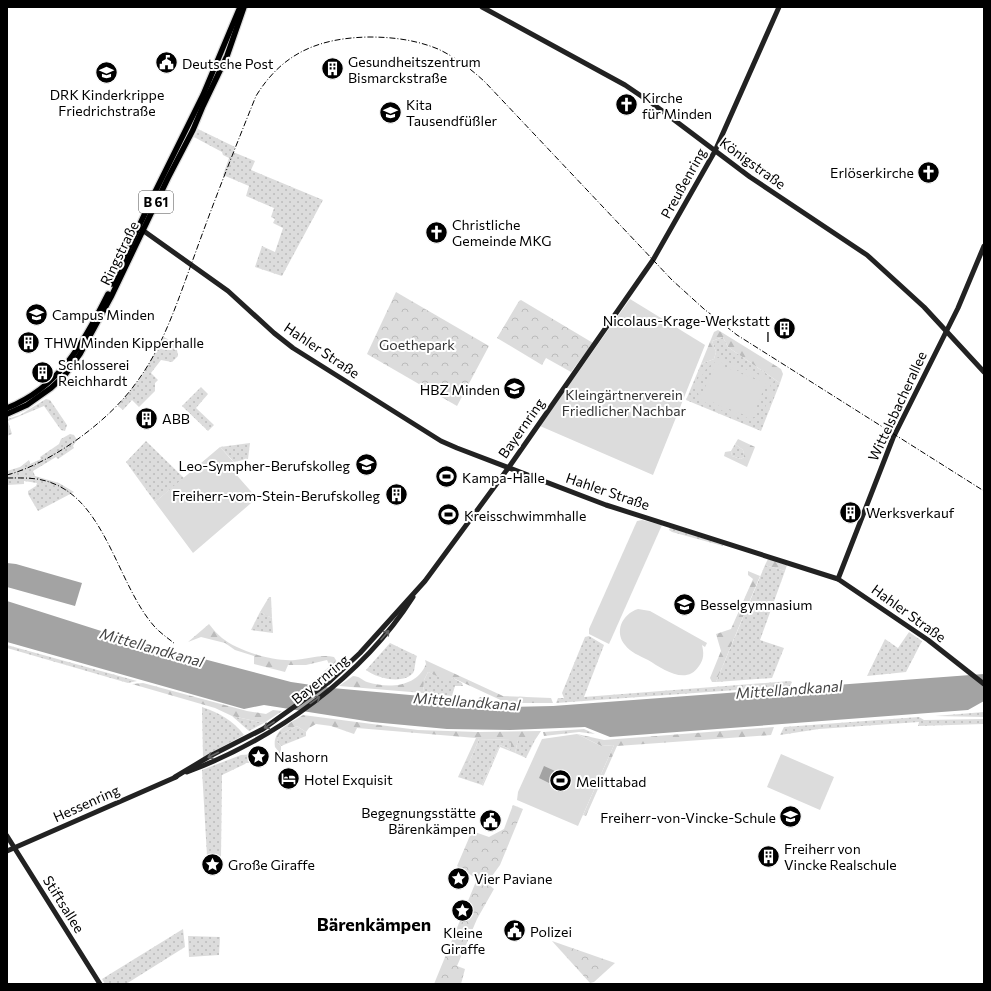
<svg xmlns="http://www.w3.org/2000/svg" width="991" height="991" font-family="Commissioner,sans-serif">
<defs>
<pattern id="grass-dots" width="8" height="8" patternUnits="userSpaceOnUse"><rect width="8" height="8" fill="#dcdcdc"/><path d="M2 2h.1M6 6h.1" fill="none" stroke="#bbb" stroke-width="1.8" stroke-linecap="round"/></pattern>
<pattern id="forest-firs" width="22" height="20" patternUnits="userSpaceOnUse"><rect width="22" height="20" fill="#dcdcdc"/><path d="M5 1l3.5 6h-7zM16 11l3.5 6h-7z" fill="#bbb"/></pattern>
<pattern id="park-crowns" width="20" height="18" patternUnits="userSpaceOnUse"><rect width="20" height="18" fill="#dcdcdc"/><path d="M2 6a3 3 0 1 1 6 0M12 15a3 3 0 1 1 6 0" fill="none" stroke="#bbb"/></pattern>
</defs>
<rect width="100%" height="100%" fill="#fff"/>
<g fill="url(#grass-dots)">
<path d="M198,129L235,147L233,152L255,161L251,170L323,200L282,276L255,267L262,246L275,252L283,228L273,223L275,219L271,217L274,208L246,196L249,186L223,175L229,158L223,155L222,152L194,137Z"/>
<path d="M164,337L176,344L178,356L172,362L161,360L151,373L158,380L155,383V391L139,407L132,400L123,410L118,406L142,376Z"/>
<path d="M723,337L728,347L780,383L761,431L686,400L701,364L714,359L716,352L712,341Z"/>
<path d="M201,387L208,394L196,408L214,425L208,431L182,406Z"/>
<path d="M46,399L50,400L67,425L65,431L61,430L44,406L8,421L12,434L7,436V419L20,415Z"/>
<path d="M70,434L74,435L77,440L73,446L74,448L58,459L56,457L33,471L35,476L59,483L74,492L38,511L28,494V491L36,486L37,483L24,481V484L7,485V471L20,467L29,460L30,464L41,459L40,457L59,444L61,439Z"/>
<path d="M146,441L184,478L155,502L126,462Z"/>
<path d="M250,443L248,459L234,462L220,447Z"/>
<path d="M735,444L743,450L744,457L741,459L732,456L731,451Z"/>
<path d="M670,527L723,545V546L672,532L669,530Z"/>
<path d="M765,565L785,571L760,640L784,648L772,678L716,682Z"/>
<path d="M260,612L272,618L273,633L251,630Z"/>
<path d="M909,632L922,641L906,672L867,676L885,639L898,648Z"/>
<path d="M589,636L604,645L584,697L790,681L792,682L790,686L556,703L558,698H564L562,693L585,637Z"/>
<path d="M390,643L417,656C415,661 415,671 413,673C403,685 376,678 366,670Z"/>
<path d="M7,645L137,681L128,683L7,648Z"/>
<path d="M428,672L448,680L453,678L462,683L463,686H455L452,696L423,693L424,680Z"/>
<path d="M202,707C219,713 233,720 244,735L203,757Z"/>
<path d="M984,712V717L935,716Z"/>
<path d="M232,716L264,723L249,731Z"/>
<path d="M919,717L924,720L984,719V724L918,726L919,722L819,729L780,735L784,727Z"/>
<path d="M297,726L306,732V736L281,746L277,742L279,735Z"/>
<path d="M479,739L512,740L511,750L500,745L482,785L458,777L465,762L469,763Z"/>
<path d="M518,740H535L526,758L515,753Z"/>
<path d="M255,754V763H246L245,764L222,775L221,856H207L202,770L241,755Z"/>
<path d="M183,929L185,947L126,984H105L102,979Z"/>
<path d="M188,936L220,937L219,955L189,957Z"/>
</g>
<g fill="url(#forest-firs)">
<path d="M718,330L781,369L783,374L780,383L728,347L723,337L712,341L716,352L714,359L701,364L714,332Z"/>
<path d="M738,439L755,447L747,467L724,456L725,452L731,451L732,456L741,459L744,457L743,450L735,444Z"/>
<path d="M768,559L787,565L785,571L765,565Z"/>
<path d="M748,571L760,576L716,682H712L710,678L721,651L716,634L731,629L753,579L748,575Z"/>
<path d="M209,624C213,629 217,634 222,638C238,651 274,662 295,660C308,659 321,654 334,657L339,665L338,669L319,685C315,676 324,672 330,666L327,660L306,665H288L285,672L254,664V656L235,650L225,643L201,637L188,642Z"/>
<path d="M425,660L503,696L551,698L553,703H507L453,678L448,681L428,672L424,680L423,693L339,686L353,676C359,676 362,680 367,682C389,689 417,687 426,664Z"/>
<path d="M143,683L247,711L266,714L273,710L282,711L264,723L232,716L215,708L132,684Z"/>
<path d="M303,715L418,730L478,732L541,731L535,740H518L515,753L500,747L483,786L482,785L500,745L511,750V740L479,739L469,763L465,762L476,738L357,728L354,734L331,726L316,724L309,728L306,732L297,726L279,735L277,742L281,746V755L275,747C272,730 291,723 303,715Z"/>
<path d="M774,727L771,735L617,746L586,816L583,815L614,745L601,746L577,734L604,740Z"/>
<path d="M584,729L595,734L579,732L544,736L543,732Z"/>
</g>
<g fill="url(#park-crowns)">
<path d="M396,292L489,346L457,406L367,354Z"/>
<path d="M521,300L593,343L571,372L546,358L542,365L497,338L519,301Z"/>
<path d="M269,597H271L272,618L260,612Z"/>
<path d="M513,805L523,809L500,865L487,883L494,889L477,919L457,966L465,969L461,984H434L477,879L457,866L472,831L489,837L504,829Z"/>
<path d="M552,941L615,963L594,982L590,983Z"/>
</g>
<g fill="#dcdcdc" fill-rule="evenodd">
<path d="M630,299L705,345L653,475L540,426Z"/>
<path d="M716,357L774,381L772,384H770C773,392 771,400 767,408C764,413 760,419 754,421C745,423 713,406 704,402C692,392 697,374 706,365C710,361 714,361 716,357ZM716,362L722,363L767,384C772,396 765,418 750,419L702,398L752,418L766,384L716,363L701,396C696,385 703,366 716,362Z"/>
<path d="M220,447L238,467L233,471L257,498L193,553L155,502Z"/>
<path d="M642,520L662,525L609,644L589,634V629L637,521Z"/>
<path d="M638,609L650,611L707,643L705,647L702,645C704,653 704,659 699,666C686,686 663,669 648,660C640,656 630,652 625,645C614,632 622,614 638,609Z"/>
<path d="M577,734L601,746L614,745L578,826L517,800L518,792L542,739Z"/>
<path d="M781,754L834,777L820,810L767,787Z"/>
</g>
<g fill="#a3a3a3">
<path d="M7,563L16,564L82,583L75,606L7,587Z"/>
<path d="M7,601L120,637L291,682L332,688L477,701L480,697L502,707L553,706L984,674V701L968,710L610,737L585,727L510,730L447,729L372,722L264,705L244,709L7,642Z"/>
<path d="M544,766L555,771L549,783L539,778Z"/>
</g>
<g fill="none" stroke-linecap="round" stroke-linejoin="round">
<defs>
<g id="primary">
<path d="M112,284L154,194L203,95L240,7"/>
<path d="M7,408C60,387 84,342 108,294"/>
<path d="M7,414L27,405L51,388L65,375L80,354L111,297L168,178L193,130L203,106L227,56L244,7"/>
</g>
</defs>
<use href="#primary" stroke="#dbdbdb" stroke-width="8"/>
<g stroke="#222" stroke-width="5">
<path d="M482,7L625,85L653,104L750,177L867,255L924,307L984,372"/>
<path d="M141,229L228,291L274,333L293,348L441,441L457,448L606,505L838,579L928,640L984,684"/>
<path d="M838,579L893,438L958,308L984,246"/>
<path d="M187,772C275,739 362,677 413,597"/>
<path d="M175,777L210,756L263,729L329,682L360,653L425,581L509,467L653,260L715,151L779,7"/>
<path d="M7,836L100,984"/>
<path d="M7,851L176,777"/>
</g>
<use href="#primary" stroke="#000" stroke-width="5.5"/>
<g stroke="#000" stroke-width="1" stroke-dasharray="6 2 1 2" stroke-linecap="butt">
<path d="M7,475C52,463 109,421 136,383C164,346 179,297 195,254C214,201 235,148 256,96C283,52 320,38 369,37C393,37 416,40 438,49C455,57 471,69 485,82L672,280L704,309L737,335L984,491"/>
<path d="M7,478C22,478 37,477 52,483C106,503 118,585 154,626C160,633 168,638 175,644"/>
</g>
</g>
<defs><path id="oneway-shaft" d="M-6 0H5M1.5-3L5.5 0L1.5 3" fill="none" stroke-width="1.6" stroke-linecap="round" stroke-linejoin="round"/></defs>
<g stroke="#646464">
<use href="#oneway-shaft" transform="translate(385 635) rotate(-49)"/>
<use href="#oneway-shaft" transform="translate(315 700) rotate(-36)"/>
<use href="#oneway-shaft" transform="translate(269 725) rotate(148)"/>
<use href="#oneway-shaft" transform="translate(213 755) rotate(153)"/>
</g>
<defs>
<symbol id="civic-disc" viewBox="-11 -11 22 22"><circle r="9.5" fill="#000" stroke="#fff"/><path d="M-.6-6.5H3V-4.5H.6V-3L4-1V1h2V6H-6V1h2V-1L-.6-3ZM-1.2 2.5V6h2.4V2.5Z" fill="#fff"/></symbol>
<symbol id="building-disc" viewBox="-11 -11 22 22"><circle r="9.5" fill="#000" stroke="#fff"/><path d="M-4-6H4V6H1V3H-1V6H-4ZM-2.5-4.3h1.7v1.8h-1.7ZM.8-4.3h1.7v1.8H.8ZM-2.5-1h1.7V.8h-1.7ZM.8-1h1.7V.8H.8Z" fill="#fff"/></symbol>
<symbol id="school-disc" viewBox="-11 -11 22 22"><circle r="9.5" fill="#000" stroke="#fff"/><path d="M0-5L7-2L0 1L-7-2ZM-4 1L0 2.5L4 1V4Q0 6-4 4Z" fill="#fff"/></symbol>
<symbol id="church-disc" viewBox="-11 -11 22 22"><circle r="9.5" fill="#000" stroke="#fff"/><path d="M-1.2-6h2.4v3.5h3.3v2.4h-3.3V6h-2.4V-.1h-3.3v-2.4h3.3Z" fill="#fff"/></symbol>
<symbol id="university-disc" viewBox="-11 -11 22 22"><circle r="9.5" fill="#000" stroke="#fff"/><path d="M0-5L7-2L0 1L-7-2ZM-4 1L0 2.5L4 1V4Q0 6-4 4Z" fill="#fff"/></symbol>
<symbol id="stadium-disc" viewBox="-11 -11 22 22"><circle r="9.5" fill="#000" stroke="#fff"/><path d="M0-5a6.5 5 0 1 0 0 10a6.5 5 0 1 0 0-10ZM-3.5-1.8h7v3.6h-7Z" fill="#fff"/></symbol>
<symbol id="sight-disc" viewBox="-11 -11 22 22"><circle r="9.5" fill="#000" stroke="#fff"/><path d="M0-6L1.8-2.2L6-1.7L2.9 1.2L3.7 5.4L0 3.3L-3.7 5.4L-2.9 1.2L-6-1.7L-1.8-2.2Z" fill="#fff"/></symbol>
<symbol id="hotel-disc" viewBox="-11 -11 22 22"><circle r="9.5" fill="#000" stroke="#fff"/><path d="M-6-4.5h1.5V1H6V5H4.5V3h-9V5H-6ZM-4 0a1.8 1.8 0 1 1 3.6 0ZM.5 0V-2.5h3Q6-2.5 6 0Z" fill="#fff"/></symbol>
</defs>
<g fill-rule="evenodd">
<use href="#civic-disc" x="154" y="50" width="25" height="25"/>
<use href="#building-disc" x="320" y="56" width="25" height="25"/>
<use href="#school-disc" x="94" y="60" width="25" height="25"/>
<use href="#church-disc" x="614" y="92" width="25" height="25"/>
<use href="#school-disc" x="378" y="100" width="25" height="25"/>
<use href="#church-disc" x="916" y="160" width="25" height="25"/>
<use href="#church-disc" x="424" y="220" width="25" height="25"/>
<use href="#university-disc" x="24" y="302" width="25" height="25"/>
<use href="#building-disc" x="772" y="316" width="25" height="25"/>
<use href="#building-disc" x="16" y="330" width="25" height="25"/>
<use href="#building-disc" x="30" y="360" width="25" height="25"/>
<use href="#school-disc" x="502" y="376" width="25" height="25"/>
<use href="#building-disc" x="134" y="406" width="25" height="25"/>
<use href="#school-disc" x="354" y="452" width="25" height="25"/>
<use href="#stadium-disc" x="434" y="464" width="25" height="25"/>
<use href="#building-disc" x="384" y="482" width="25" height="25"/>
<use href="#building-disc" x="838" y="500" width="25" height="25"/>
<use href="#stadium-disc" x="436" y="502" width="25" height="25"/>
<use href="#school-disc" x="672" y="592" width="25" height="25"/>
<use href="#sight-disc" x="246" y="744" width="25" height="25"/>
<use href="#hotel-disc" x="276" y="766" width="25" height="25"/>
<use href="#stadium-disc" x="548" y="768" width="25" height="25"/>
<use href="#school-disc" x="778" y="804" width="25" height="25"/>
<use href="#civic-disc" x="478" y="808" width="25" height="25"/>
<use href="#building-disc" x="756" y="844" width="25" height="25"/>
<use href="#sight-disc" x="200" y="852" width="25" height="25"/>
<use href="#sight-disc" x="446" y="866" width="25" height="25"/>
<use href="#sight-disc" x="450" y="898" width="25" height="25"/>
<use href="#civic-disc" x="502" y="918" width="25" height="25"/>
</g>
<g text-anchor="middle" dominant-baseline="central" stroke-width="4" stroke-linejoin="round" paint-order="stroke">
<rect fill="#fff" stroke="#4c4c4c" stroke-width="1" x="139" y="191" width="34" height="22" rx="3"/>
<g font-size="13" font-weight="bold" fill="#000">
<text x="156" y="202">B 61</text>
</g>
<g font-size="14" fill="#000" stroke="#fff" text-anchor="start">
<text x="348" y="61">Gesundheitszentrum<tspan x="348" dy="16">Bismarckstraße</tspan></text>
<text x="182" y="63">Deutsche Post</text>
<text x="107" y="94" text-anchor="middle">DRK Kinderkrippe<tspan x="107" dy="16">Friedrichstraße</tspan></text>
<text x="642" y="97">Kirche<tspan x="642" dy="16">für Minden</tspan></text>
<text x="406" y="104">Kita<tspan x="406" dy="16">Tausendfüßler</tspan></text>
<text x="914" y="172" text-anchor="end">Erlöserkirche</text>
<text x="452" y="224">Christliche<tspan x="452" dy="16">Gemeinde MKG</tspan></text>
<text x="52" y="314">Campus Minden</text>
<text x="770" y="320" text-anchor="end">Nicolaus-Krage-Werkstatt<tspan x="770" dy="16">I</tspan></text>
<text x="44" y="342">THW Minden Kipperhalle</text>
<text x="58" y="364">Schlosserei<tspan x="58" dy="16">Reichhardt</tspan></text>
<text x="500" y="389" text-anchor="end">HBZ Minden</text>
<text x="162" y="418">ABB</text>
<text x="350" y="465" text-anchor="end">Leo-Sympher-Berufskolleg</text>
<text x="462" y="477">Kampa-Halle</text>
<text x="380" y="495" text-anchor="end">Freiherr-vom-Stein-Berufskolleg</text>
<text x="866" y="512">Werksverkauf</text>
<text x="464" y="515">Kreisschwimmhalle</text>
<text x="700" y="604">Besselgymnasium</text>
<text x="274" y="756">Nashorn</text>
<text x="304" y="779">Hotel Exquisit</text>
<text x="576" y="781">Melittabad</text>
<text x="476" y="812" text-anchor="end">Begegnungsstätte<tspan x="476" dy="16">Bärenkämpen</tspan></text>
<text x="776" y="817" text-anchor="end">Freiherr-von-Vincke-Schule</text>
<text x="784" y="848">Freiherr von<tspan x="784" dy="16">Vincke Realschule</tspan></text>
<text x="228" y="864">Große Giraffe</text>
<text x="474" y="878">Vier Paviane</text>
<text x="530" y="931">Polizei</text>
<text x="463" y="932" text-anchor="middle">Kleine<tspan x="463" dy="16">Giraffe</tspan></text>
</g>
<g font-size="14" fill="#000" stroke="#fff">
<text transform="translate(753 163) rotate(36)">Königstraße</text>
<text transform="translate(683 183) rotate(-61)">Preußenring</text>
<text transform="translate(119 253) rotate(-64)">Ringstraße</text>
<text transform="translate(322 350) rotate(34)">Hahler Straße</text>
<text transform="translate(897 406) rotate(-65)">Wittelsbacherallee</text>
<text transform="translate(521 428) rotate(-55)">Bayernring</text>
<text transform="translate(608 491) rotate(19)">Hahler Straße</text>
<text transform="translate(909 613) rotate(36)">Hahler Straße</text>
<text transform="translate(320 679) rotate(-39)">Bayernring</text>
<text transform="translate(86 803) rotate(-24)">Hessenring</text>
<text transform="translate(64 904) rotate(58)">Stiftsallee</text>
</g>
<g font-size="14" fill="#333" stroke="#fff">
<text x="417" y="344">Goethepark</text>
<text x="624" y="394">Kleingärtnerverein<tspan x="624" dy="16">Friedlicher Nachbar</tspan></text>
</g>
<g font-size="15" font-style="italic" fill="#444" stroke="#fff">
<text transform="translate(152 647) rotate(16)">Mittellandkanal</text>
<text transform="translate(789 689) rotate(-4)">Mittellandkanal</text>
<text transform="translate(467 701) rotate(4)">Mittellandkanal</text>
</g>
<g font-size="18" font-weight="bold" fill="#000" stroke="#fff">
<text x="374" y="924">Bärenkämpen</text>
</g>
</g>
<rect width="991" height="991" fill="none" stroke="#000000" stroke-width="16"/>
</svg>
